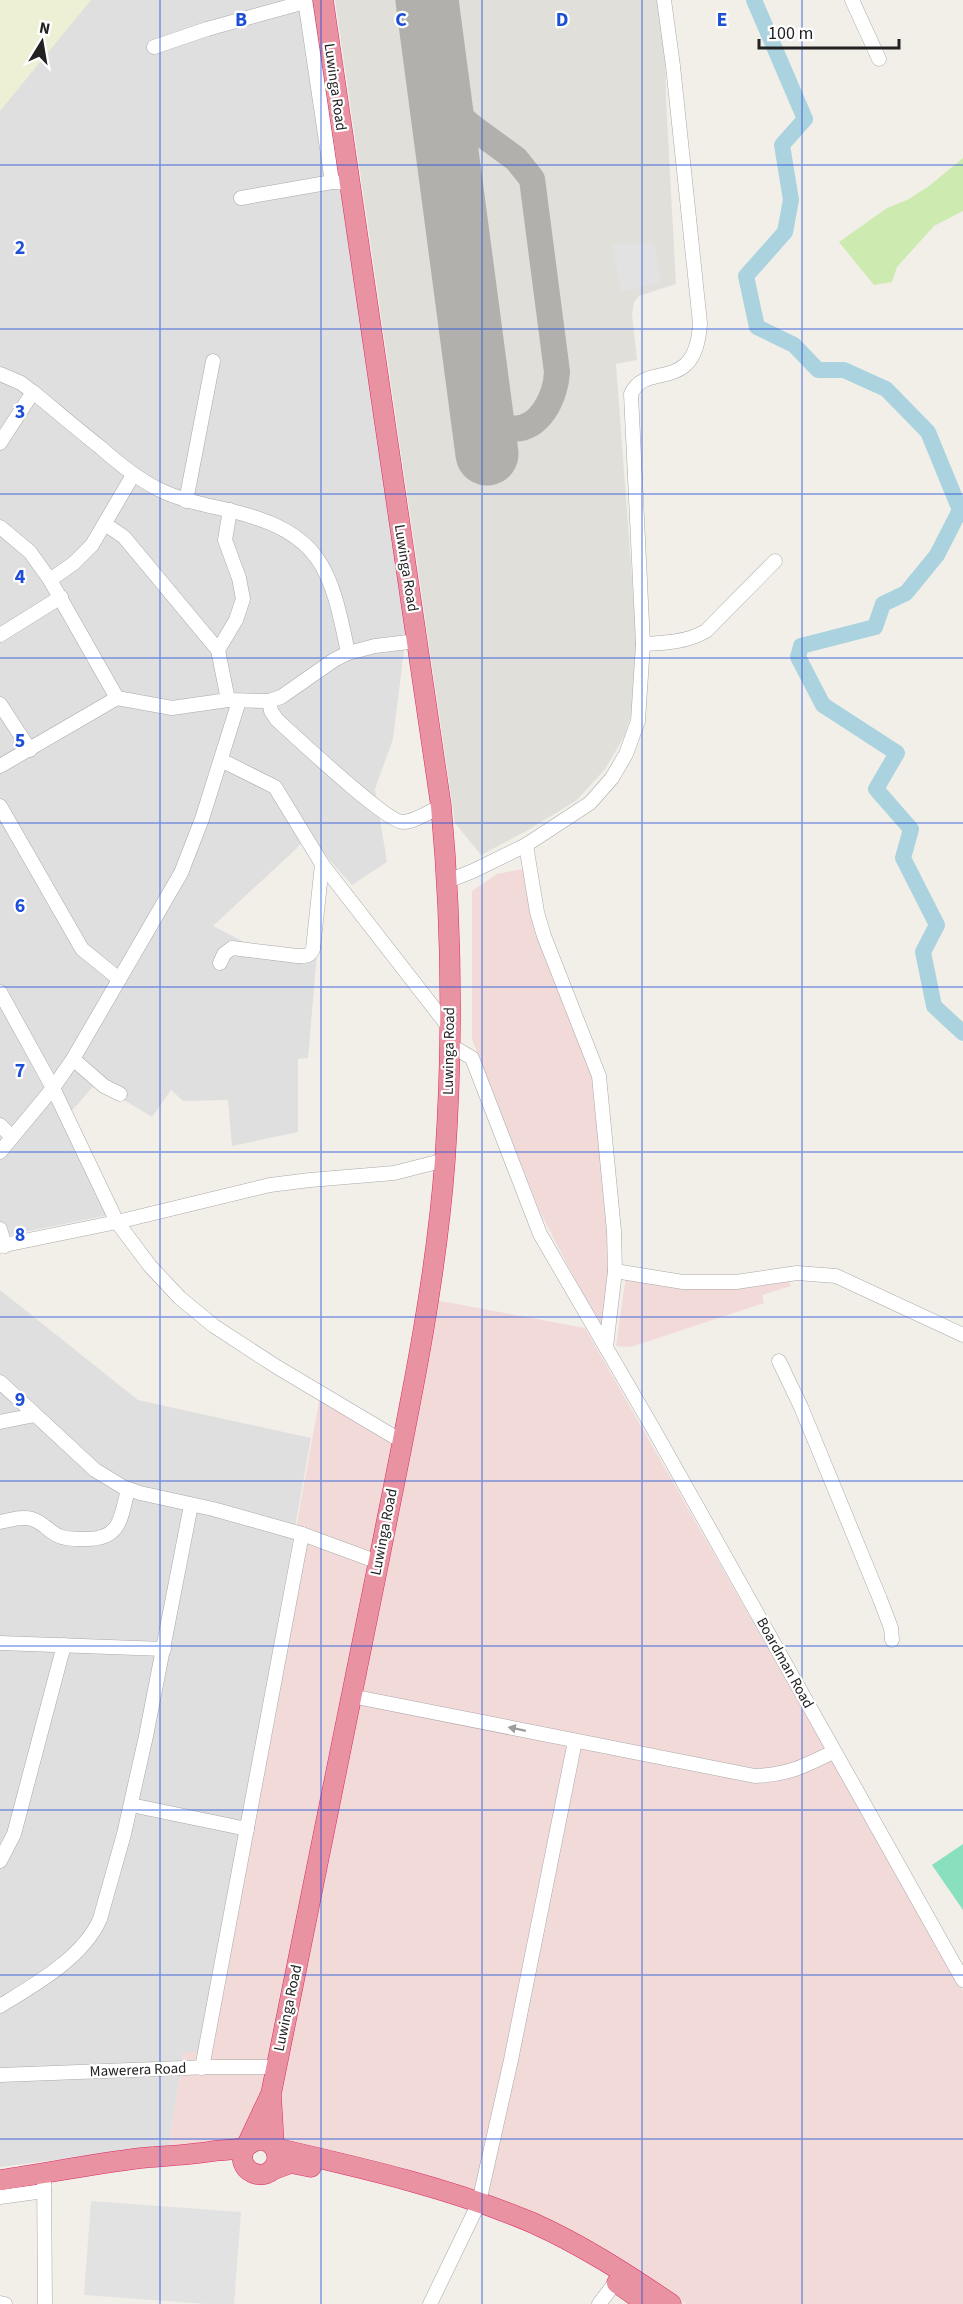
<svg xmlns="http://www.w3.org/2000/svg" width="963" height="2304" font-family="'Source Sans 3',sans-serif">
<rect width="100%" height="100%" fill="#f2efe9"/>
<g fill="#e0dfdf">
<path d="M0,0H317L407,626L393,739L375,789L387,862L352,885L307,835L297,848L213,926L246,943L317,954L308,1058L298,1059V1132L232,1146L228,1100L183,1101L171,1090L152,1117L96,1083L71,1112L113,1214L0,1237Z"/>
<path d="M0,1290L138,1400L311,1438L201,2053H183L169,2146L0,2167Z"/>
</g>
<g fill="#f2dad9">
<path d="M528,868L595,1075L611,1256L602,1331L540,1212L472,1039V891L497,874Z"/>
<path d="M786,1274L791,1286L762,1295L764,1303L631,1347L616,1346L626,1276L666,1284Z"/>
<path d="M435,1300L585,1328L963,1990V2304H686L608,2252L491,2197L290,2149L169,2146L183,2052H201L320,1396L408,1441Z"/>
</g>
<path fill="#e1dfda" d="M335,0H657L665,26L666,100L676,284L639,296L634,302L632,314L637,360L616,364L638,659L633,708L625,735L605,769L577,800L528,830L481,855L455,823Z"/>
<path fill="#eef0d5" d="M0,0H91L0,111Z"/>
<path fill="#cdebb0" d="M963,158V211L934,226L897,267L892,282L874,285L839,242L887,208L909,199L929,186Z"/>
<path fill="#88e0be" d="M963,1844V1910L932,1865Z"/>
<g fill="#e2e2e2">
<path d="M612,243L654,244L661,282L621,292Z"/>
<path d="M91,2201L241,2212L234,2304H207L84,2295Z"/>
</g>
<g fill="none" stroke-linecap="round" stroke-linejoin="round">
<path stroke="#aad3df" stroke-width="16" d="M754,0L805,119L782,145L791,200L785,232L746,276L757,327L794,345L818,370H844L886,389L928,432L960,510L937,555L906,593L883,604L875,627L801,646L798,657L823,705L897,753L876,789L911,829L903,858L937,925L923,952L934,1006L963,1033"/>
<g stroke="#b1b0ac" stroke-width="26">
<path d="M440,100L472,127L516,159L532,179L557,372C556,395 540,433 510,428C498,425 488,414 481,404"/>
<path d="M448,158L457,137L472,127"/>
</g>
<path stroke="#b1b0ac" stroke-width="63" d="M427,0L487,454"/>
<defs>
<g id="minor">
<path d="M305,0L332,182L349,183"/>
<path d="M852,0L879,59"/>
<path d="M154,47L207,29L305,2"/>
<path d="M241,198L332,182"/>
<path d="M0,374L21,383L33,392"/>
<path d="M0,443L33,392C55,410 77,429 100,447C118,463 136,478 158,489C182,501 207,505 232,511C322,533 331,569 348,653"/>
<path d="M186,501L213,361"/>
<path d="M105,524L124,537L218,650L228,700"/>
<path d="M0,527L30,552L50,580L117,698L172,708L228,700L269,701L281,697L334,660L348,653L375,646L417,641"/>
<path d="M50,580L74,563L92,545L133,475"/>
<path d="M0,635L61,597"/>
<path d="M643,644C666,643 687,642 706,631L775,561"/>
<path d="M218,650L236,620L243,599L239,578L225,540L230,510"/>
<path d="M269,701L271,711L277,720C295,736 386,822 403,822C415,822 430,811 441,806"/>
<path d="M0,704L30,750"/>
<path d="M221,760L275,787L322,864L451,1030"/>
<path d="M0,766L117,698"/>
<path d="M0,806L82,949L119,979"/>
<path d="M526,845L537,912L544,936L599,1076L614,1231L615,1271L606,1347"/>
<path d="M448,881L473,871L526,845L590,803L612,778L626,754L638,721L643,644L631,394C646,360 696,396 700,323L673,66L664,0"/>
<path d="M220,963L224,954L232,948L297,956C306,956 309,957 313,949L322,864"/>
<path d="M0,992L53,1088L117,1222L150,1266L180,1298L214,1326L277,1367L403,1442"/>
<path d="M450,1045L472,1058L540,1234L654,1430L963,1980"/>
<path d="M73,1059L104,1086L120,1094"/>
<path d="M0,1125L12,1137"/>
<path d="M0,1152L53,1088L73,1059L181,873L202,819L239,701"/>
<path d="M0,1229L5,1246"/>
<path d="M0,1246L117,1222L270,1185L310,1180L394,1173L445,1160"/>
<path d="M615,1271L683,1282H736L797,1273L836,1276L963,1335"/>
<path d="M779,1361L801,1407L880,1599L891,1628L892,1640"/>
<path d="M0,1382L95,1470L123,1487L140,1493L213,1509L302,1534L378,1562"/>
<path d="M0,1422L35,1415"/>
<path d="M0,1522C10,1520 22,1516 32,1519C43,1522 49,1532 59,1536C68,1540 78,1539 87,1539C121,1539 121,1517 128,1489"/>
<path d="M0,1643L164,1649"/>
<path d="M351,1696L755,1776C787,1775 805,1766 833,1752"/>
<path d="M131,1805L247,1829"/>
<path d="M0,1861L14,1834L64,1645"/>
<path d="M0,2006C34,1985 83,1958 100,1919L124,1834L146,1736L191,1505"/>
<path d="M202,2068L302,1534"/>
<path d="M0,2075L210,2067H276"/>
<path d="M44,2174L45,2304"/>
<path d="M0,2197L44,2191"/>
<path d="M479,2202L511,2060L575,1741"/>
<path d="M0,2303L5,2304"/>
<path d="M430,2304L475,2211"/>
<path d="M599,2304L615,2283"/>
</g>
<g id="highway">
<path d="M247,2145L270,2096"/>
<path d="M274,2146L271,2094C306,1916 342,1738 379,1560C405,1428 435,1295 445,1160C453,1042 452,924 441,806L323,0"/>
<path d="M275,2148C362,2168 451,2188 533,2223C582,2245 627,2274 671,2304"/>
<path d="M272,2170L291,2163L311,2167"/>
<path d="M0,2180C47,2173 93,2164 141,2158C165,2156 190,2155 214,2151C223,2150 237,2150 245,2147C251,2144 254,2139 262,2140C273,2141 280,2153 276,2164C267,2185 233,2172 245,2147"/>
<path d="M617,2283L647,2304"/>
</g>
</defs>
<use href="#minor" stroke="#a9a9a9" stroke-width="15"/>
<use href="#highway" stroke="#dc2a67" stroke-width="21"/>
<use href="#minor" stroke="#fff" stroke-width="14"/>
<use href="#highway" stroke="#e892a2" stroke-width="20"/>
</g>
<defs><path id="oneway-solid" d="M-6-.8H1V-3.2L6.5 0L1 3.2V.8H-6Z" transform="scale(1.5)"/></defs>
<use fill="#9c9c9c" href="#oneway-solid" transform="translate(517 1729) rotate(-168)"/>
<path fill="none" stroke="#1d4ed8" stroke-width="1.5" stroke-opacity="0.55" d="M160,0V2304M321,0V2304M482,0V2304M642,0V2304M802,0V2304M0,165H963M0,329H963M0,494H963M0,658H963M0,823H963M0,987H963M0,1152H963M0,1317H963M0,1481H963M0,1646H963M0,1810H963M0,1975H963M0,2139H963"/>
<g text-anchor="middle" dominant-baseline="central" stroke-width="4.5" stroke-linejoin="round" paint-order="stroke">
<g font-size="15" fill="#222" stroke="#fff">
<text transform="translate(335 87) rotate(82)">Luwinga Road</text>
<text transform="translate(406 568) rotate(81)">Luwinga Road</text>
<text transform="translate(449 1051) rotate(-89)">Luwinga Road</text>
<text transform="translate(384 1532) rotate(-79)">Luwinga Road</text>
<text transform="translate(785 1663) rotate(61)">Boardman Road</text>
<text transform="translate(288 2008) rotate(-78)">Luwinga Road</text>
<text transform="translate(138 2070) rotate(-2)">Mawerera Road</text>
</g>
</g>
<g font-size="20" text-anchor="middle" font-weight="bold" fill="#1d4ed8" stroke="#fff" stroke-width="4.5" stroke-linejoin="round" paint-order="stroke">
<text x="241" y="26">B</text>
<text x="401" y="26">C</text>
<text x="562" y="26">D</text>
<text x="722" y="26">E</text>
<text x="20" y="254">2</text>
<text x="20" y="418">3</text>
<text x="20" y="583">4</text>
<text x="20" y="747">5</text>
<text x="20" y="912">6</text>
<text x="20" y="1077">7</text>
<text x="20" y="1241">8</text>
<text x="20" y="1406">9</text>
</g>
<g transform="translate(42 42) rotate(11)" stroke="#ffffff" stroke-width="4.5" paint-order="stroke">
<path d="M0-4.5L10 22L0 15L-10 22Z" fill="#222222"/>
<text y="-9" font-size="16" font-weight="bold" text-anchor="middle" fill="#222222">N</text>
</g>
<path d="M759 39v9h140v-9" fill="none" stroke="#222222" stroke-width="3"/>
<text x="768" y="39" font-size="18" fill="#222222" stroke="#ffffff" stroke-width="4.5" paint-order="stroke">100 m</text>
</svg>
